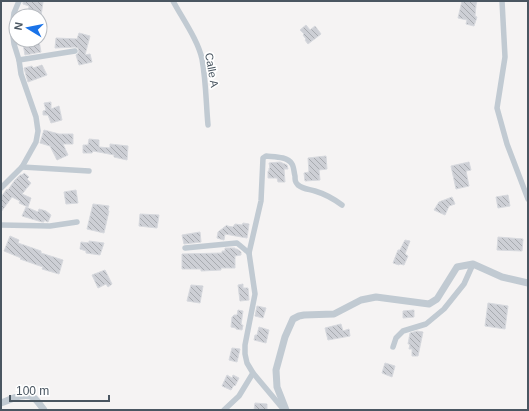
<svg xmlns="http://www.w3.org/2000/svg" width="529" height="411" font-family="Arial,sans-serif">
<defs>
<pattern id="building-back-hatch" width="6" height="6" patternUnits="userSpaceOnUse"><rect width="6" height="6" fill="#cdcfd5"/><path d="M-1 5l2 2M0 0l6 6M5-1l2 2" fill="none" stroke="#a8abb0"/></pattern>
</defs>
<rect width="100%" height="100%" fill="#f5f3f3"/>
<g fill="url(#building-back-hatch)" stroke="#d7d9de">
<path d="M23,1L43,2L41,16L28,15L29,6L23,4Z"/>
<path d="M462,1H477L476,5L475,16L477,17L474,26L466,24L467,20L458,18Z"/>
<path d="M306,25L310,30L315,26L321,34L308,44L305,40L306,39L303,35L304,34L300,30Z"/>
<path d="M79,33L90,36L85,55L90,54L92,62L79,65L76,55L79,52L78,48L75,47L55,48L56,38L77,39Z"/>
<path d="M35,41H39L41,52L25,55L23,44Z"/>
<path d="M42,65L47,75L28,82L24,68L32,66L33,68Z"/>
<path d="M51,102V109L59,106L62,120L51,123L48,115H43V111L46,110L44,103Z"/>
<path d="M44,130L59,134H73V144H63L68,155L57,160L50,146L40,143Z"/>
<path d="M89,139L99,140V147L110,148V144L128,146L127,160L114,157V155L104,153L93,151L92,153H83V145H88Z"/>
<path d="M326,156L327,169L319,170L320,180L305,181L304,173L309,172L308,158Z"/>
<path d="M280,162L287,165L288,169H284L285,182H278L277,178H268V171H269V168H270L269,163Z"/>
<path d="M469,162L471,170L466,171L469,186L456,189L451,166Z"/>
<path d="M24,173L29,177L27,179L31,183L22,194L31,198L28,207L19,203L20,201L12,197L1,212V197L7,189L8,190L15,180L20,175H22Z"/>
<path d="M76,190L78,203L66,204L64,192Z"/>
<path d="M508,195L510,206L498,208L496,197Z"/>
<path d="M452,197L455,204L449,206L445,215L434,210L439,202Z"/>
<path d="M93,204L109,206L108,210L109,211L104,233L87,229Z"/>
<path d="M26,207L38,212L39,209L46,211L51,215L48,222L44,220V222H42L22,216Z"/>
<path d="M140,214L159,215L157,228L139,226Z"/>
<path d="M243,223L249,224L247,238L225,234L224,240L217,238L218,232L227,225V226L233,227L235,224L242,225Z"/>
<path d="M200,232L201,242L184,244L182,235Z"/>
<path d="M10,236L19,240L18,243L41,251V253L63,260L59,274L42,269L43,267L20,259L21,258L4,251Z"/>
<path d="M498,237L523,239L522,251L497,250Z"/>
<path d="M405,240L410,241L405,254L408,256L404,265L400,264L399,265L393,263L398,250H400Z"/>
<path d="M89,241L104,243L100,255L86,253V251L80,249L81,242L89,243Z"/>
<path d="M225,248H235V249H237L241,252V255L235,256V268H221V270L201,271V269H182V254L222,253V251H225Z"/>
<path d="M105,270L112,284L108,287L106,284L98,288L92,275Z"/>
<path d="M243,284V288H248L249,300L240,301L238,285Z"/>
<path d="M191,285L203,286L200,303L187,301Z"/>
<path d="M488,303L508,306L505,329L485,326Z"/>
<path d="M257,306L266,308L263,318L255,316Z"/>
<path d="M238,310L243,311L241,325H243L242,330L236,329V328L231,327L232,317L234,315H237Z"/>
<path d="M414,310V317L403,318V311Z"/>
<path d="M341,324L343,331L349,329L350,336L328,340L325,328Z"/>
<path d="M259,327L269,330L266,343L254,340L255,335H257Z"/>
<path d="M417,331L423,332L418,356H412V349H409L410,344H408L410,333Z"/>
<path d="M232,348L240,349L237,362L229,360Z"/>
<path d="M385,363L395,366L392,377L382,373Z"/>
<path d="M227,375L232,378L233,375L239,378L235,386L234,385L231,390L222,386Z"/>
<path d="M255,403L267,404V410H254Z"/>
</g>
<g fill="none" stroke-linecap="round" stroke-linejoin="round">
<g stroke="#c1cad2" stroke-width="5.5">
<path d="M173,1C182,18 198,40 202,59C206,81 206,103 208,125"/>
<path d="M502,1L505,57L497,108L507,144L528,199"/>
<path d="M19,60L75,51"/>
<path d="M22,167L89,171"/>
<path d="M1,188L22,167L36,142L38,131L36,117L21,74L19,60L14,44L12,28L14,13L19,1"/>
<path d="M1,225L50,226L77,222"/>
<path d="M185,248L237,243L249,253"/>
<path d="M393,347L396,338L403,331L426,324L444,309L464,284L473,264"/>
<path d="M224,410L239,396L253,373"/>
<path d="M284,410L253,373L247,363L245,354V345L255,294L249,253L261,201L263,158L266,156C274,157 287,156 292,164C294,167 294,173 295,176C295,180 295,182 298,185C303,189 308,189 315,191C325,194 334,199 342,205"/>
</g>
<g stroke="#c1cad2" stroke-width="7">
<path d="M1,403C10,400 23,392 33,397C37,400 41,406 44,410"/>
<path d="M286,410L277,387L276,370L285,337L293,319L299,316L304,315L334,314L361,300L376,297L429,304L437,299L457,267L473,264L502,277L528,283"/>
</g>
</g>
<g text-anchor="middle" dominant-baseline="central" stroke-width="3.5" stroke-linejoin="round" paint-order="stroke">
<g font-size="11" fill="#4a5661" stroke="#fff">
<text transform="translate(212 70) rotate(80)">Calle A</text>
</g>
</g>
<rect width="529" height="411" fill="none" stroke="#4a5661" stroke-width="4"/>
<g transform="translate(28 28) rotate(280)"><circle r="19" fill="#ffffff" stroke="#b7bbc0"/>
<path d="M0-3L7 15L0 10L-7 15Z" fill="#1a73e8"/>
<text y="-6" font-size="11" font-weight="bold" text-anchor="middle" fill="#4a5661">N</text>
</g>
<path d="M10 395v6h99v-6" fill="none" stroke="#4a5661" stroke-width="2"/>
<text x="16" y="395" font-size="12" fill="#4a5661" stroke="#ffffff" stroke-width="3" paint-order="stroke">100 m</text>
</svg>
